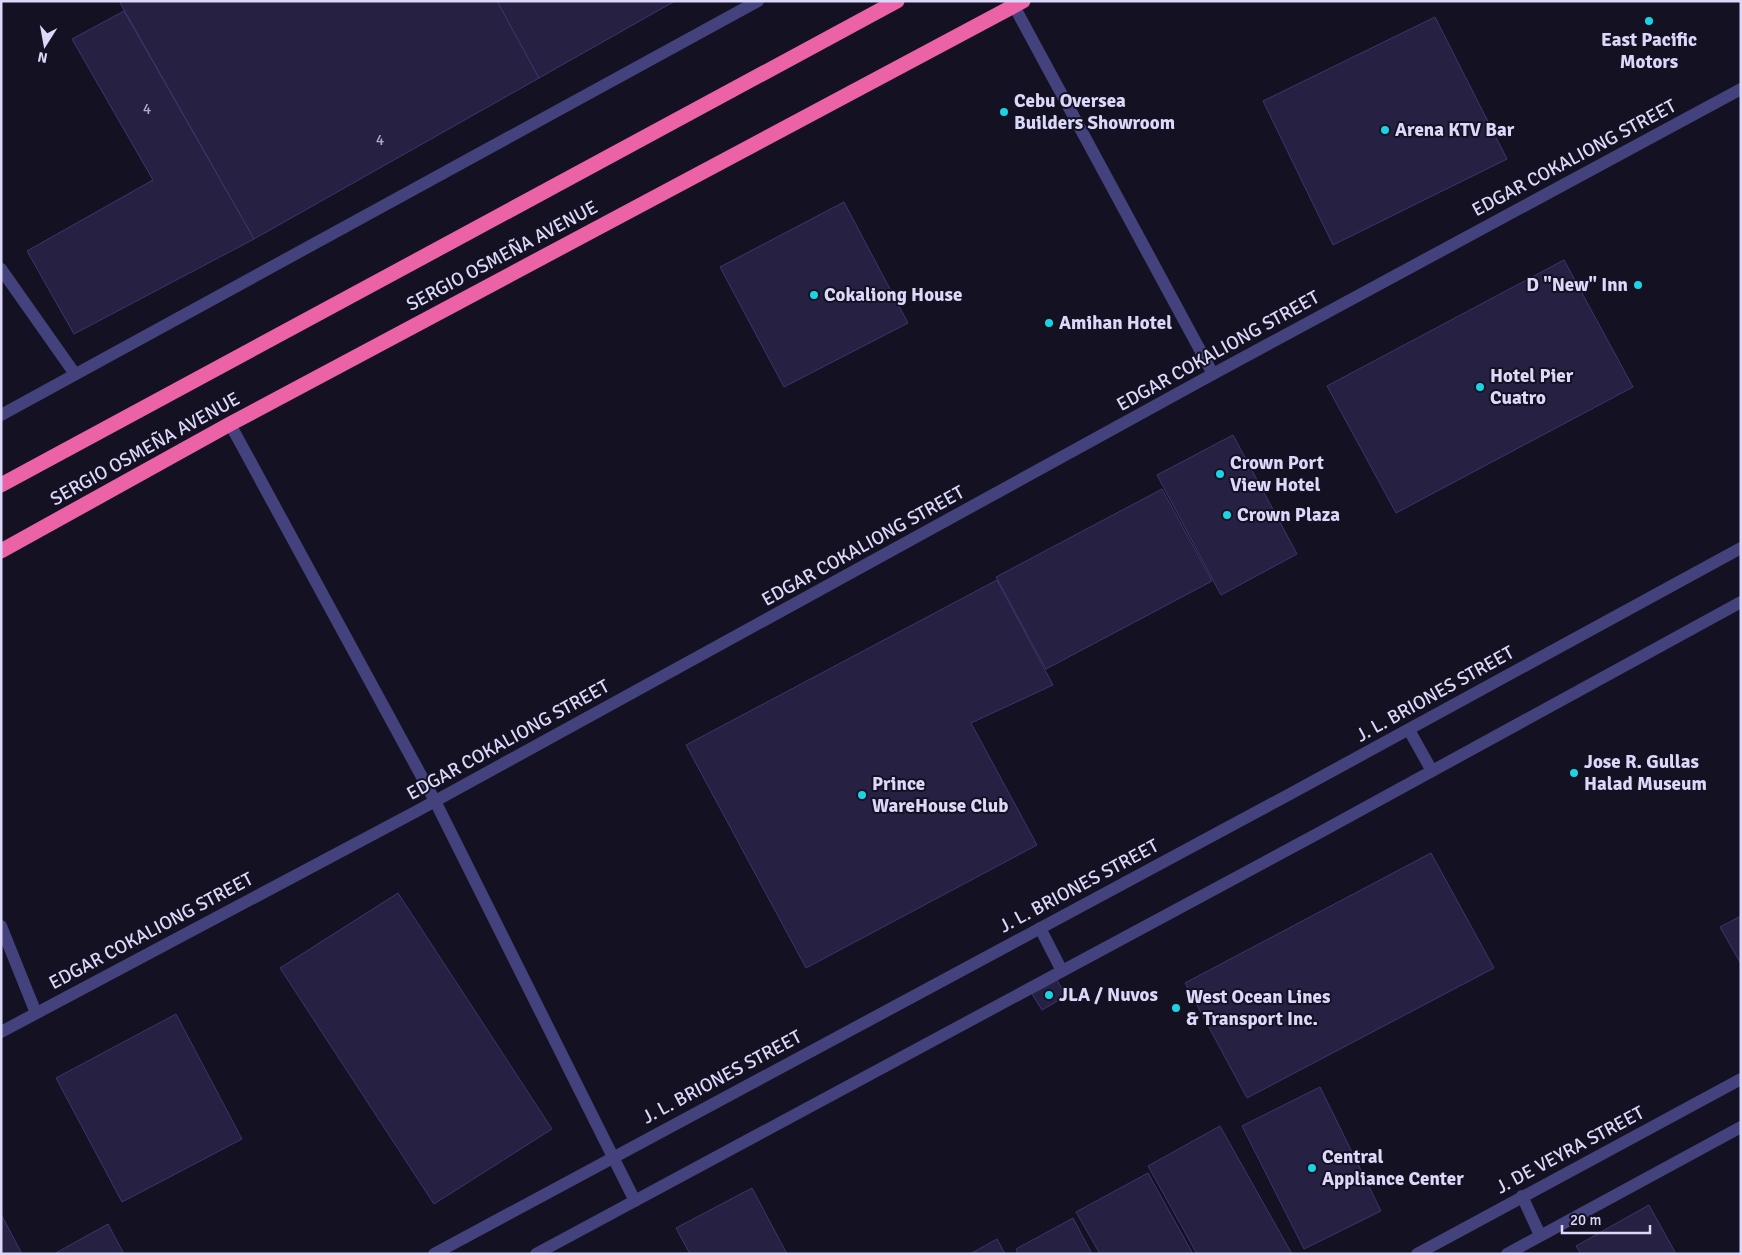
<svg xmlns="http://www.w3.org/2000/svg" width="1742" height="1255" font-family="Signika,sans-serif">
<rect width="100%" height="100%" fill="#141123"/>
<g fill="#262042" stroke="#3e356b">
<path d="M119,1H497L539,78L254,239Z"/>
<path d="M497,1H675L539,78Z"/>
<path d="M124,11L254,239L74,334L27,251L153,180L72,39Z"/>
<path d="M1435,17L1507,159L1333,245L1263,101Z"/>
<path d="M844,202L908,323L784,387L720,267Z"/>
<path d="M1564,260L1633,387L1396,513L1327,386Z"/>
<path d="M1233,435L1297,554L1221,595L1157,475Z"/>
<path d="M1162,489L1212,581L1046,669L996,577Z"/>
<path d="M997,580L1053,685L971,723L1037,845L806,968L686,745Z"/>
<path d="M1431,853L1494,968L1247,1098L1185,983Z"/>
<path d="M398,893L552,1129L434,1204L280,968Z"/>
<path d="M1741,916V964L1720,927Z"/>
<path d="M1057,980L1066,996L1042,1010L1032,994Z"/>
<path d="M176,1014L242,1139L122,1202L56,1078Z"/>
<path d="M1320,1087L1381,1211L1304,1249L1242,1126Z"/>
<path d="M1220,1126L1292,1254H1197L1148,1166Z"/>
<path d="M1148,1173L1193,1254H1100L1076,1212Z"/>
<path d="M752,1188L787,1254H690L676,1228Z"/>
<path d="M1649,1205L1676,1254H1581L1576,1246Z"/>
<path d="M1,1214L22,1254H1Z"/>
<path d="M1073,1218L1092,1254H1018L1016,1249Z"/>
<path d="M108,1224L124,1254H54Z"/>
<path d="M997,1239L1005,1254H970Z"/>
</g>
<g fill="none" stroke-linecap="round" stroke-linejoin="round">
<g stroke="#43427d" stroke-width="12">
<path d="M1014,6L1213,374"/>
<path d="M1,269L75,374"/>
<path d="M1,415L758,1"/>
<path d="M230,424L435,801L635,1201"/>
<path d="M1409,730L1432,771"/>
<path d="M1,926L36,1013"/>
<path d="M1040,928L1062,971"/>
<path d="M1,1032L417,811L1213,374L1741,89"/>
<path d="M1522,1196L1540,1235"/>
<path d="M434,1254L1290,794L1741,548"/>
<path d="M536,1254L1317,834L1741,602"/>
<path d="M1417,1254L1741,1079"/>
<path d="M1507,1254L1741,1127"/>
</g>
<g stroke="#ec62a7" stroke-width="15">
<path d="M1,485L897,1"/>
<path d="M1,551L230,424L1023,1"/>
</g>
</g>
<g fill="#1cd3e3" stroke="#141123" stroke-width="2">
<circle cx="1649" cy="21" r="5"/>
<circle cx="1004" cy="112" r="5"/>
<circle cx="1385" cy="130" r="5"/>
<circle cx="1638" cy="285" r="5"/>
<circle cx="814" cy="295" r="5"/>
<circle cx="1049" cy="323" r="5"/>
<circle cx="1480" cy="387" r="5"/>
<circle cx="1220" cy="474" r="5"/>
<circle cx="1227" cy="515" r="5"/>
<circle cx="1574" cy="773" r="5"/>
<circle cx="862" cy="795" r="5"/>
<circle cx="1049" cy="995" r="5"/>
<circle cx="1176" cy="1008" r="5"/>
<circle cx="1312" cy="1168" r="5"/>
</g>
<g text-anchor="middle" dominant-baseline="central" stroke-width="4" stroke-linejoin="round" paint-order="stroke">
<g font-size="16" fill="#aeaacc">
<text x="147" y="109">4</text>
<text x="380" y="140">4</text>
</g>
<g font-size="19" font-weight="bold" fill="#dcd8fa" stroke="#141123" text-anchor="start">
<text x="1649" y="40" text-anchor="middle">East Pacific<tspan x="1649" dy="22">Motors</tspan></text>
<text x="1014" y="101">Cebu Oversea<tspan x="1014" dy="22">Builders Showroom</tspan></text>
<text x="1395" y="130">Arena KTV Bar</text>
<text x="1628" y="285" text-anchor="end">D "New" Inn</text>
<text x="824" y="295">Cokaliong House</text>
<text x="1059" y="323">Amihan Hotel</text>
<text x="1490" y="376">Hotel Pier<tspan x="1490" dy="22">Cuatro</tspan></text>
<text x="1230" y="463">Crown Port<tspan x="1230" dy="22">View Hotel</tspan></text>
<text x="1237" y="515">Crown Plaza</text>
<text x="1584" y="762">Jose R. Gullas<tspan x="1584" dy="22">Halad Museum</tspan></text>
<text x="872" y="784">Prince<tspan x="872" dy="22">WareHouse Club</tspan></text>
<text x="1059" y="995">JLA / Nuvos</text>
<text x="1186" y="997">West Ocean Lines<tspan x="1186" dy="22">&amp; Transport Inc.</tspan></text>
<text x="1322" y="1157">Central<tspan x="1322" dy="22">Appliance Center</tspan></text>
</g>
<g font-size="19" fill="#dcd8fa" stroke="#141123">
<text transform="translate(1574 158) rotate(-28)">EDGAR COKALIONG STREET</text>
<text transform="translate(502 256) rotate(-28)">SERGIO OSMEÑA AVENUE</text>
<text transform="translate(1218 351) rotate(-29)">EDGAR COKALIONG STREET</text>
<text transform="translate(145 449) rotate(-29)">SERGIO OSMEÑA AVENUE</text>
<text transform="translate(863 546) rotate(-29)">EDGAR COKALIONG STREET</text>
<text transform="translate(1435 694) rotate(-29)">J. L. BRIONES STREET</text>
<text transform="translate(508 740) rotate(-29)">EDGAR COKALIONG STREET</text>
<text transform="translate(1079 886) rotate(-28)">J. L. BRIONES STREET</text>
<text transform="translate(151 931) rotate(-28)">EDGAR COKALIONG STREET</text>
<text transform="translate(722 1077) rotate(-28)">J. L. BRIONES STREET</text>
<text transform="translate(1570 1150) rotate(-28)">J. DE VEYRA STREET</text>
</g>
</g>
<rect width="1742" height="1255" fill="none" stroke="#dcd8fa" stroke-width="5"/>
<g transform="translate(45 45) rotate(191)" stroke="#141123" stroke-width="4" paint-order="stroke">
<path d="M0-4L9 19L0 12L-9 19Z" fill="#dcd8fa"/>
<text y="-8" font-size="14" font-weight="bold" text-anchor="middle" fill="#dcd8fa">N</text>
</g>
<path d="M1562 1225v8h88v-8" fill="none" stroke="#dcd8fa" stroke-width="2.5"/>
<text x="1570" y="1225" font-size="15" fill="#dcd8fa" stroke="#141123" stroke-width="4" paint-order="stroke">20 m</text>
</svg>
